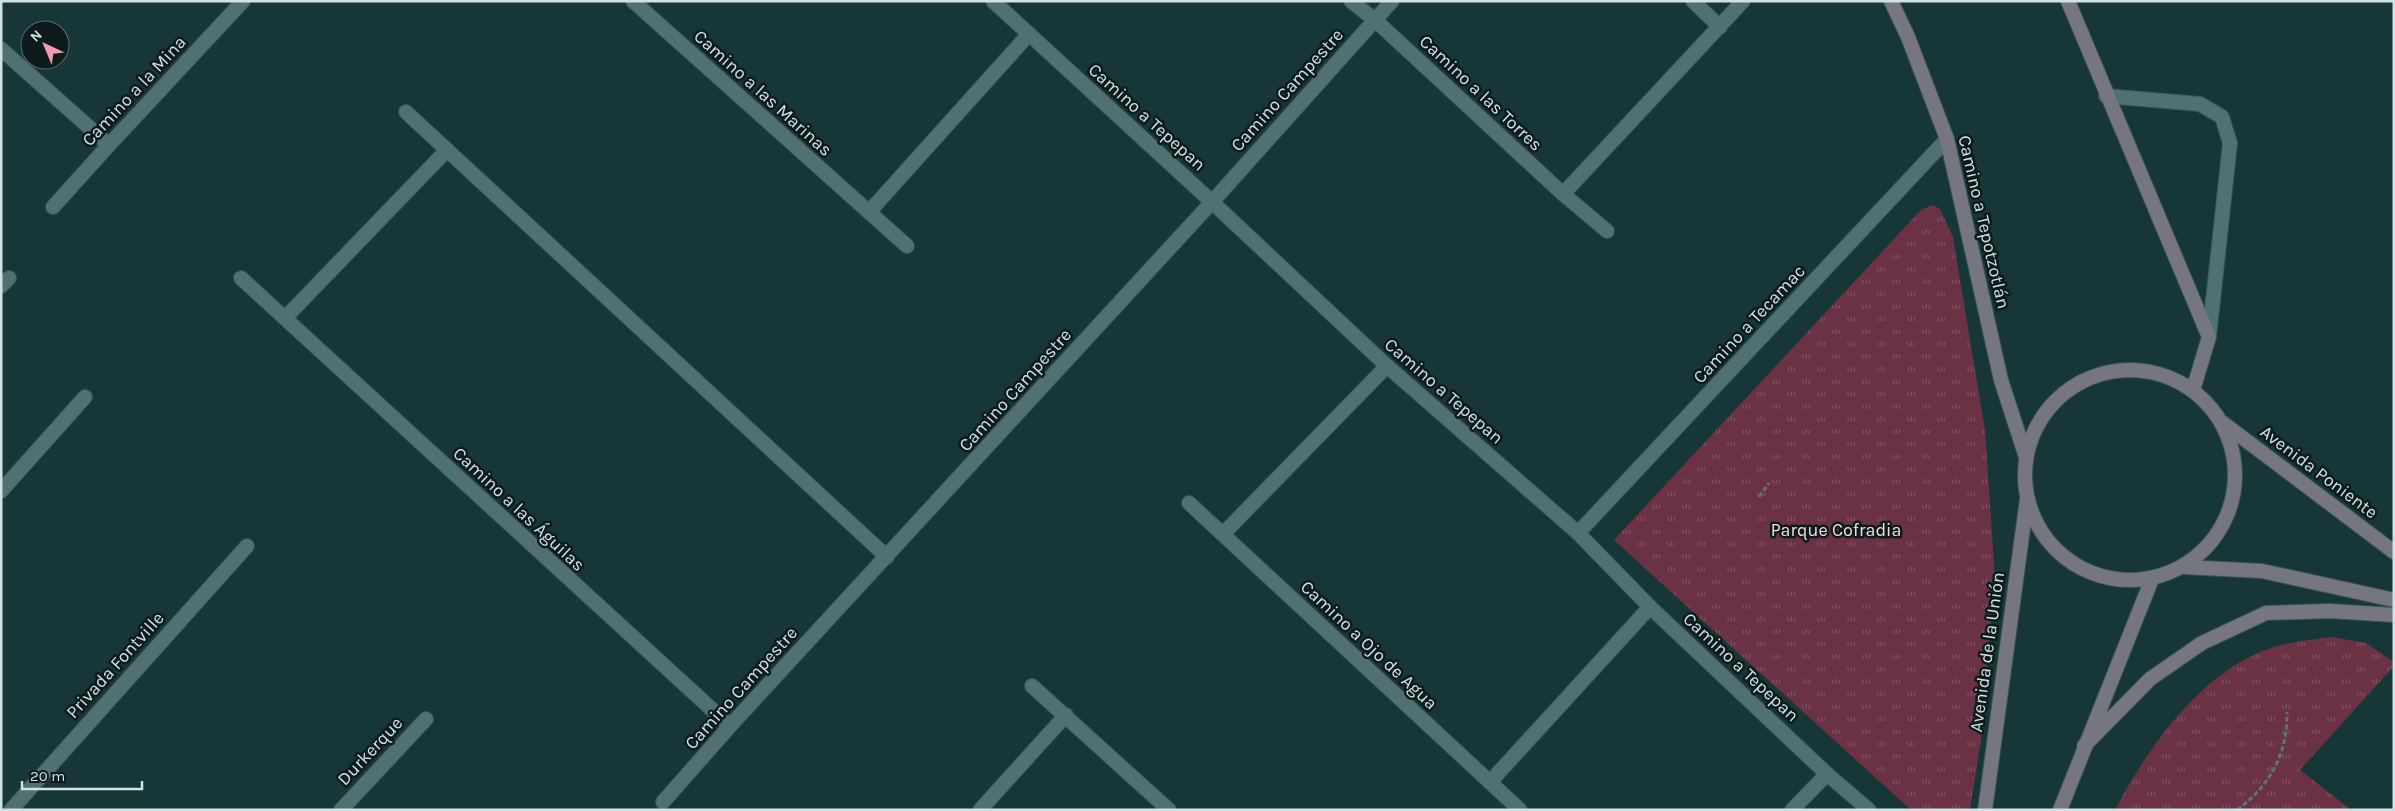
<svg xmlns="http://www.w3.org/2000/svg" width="2395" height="811" font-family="Karla,sans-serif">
<defs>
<pattern id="park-tufts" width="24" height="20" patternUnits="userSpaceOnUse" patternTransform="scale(1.25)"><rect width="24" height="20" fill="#6b3245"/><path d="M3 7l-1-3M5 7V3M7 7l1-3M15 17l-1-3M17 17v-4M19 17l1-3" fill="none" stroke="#7f4f60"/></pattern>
</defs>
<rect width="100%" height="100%" fill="#173638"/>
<g fill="url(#park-tufts)">
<path d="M1933,205L1940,209L1953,237L1985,430L1995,578L1981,740L1970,810H1911L1614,540L1921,210Z"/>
<path d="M2332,637L2366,643L2394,662V666L2300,770L2351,810H2115C2147,749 2200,673 2268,649C2288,642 2310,640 2332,637Z"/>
</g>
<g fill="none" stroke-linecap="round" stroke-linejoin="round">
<defs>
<path id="service" d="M2106,96L2200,104L2222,117L2230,143L2209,337"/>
<g id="minor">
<path d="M633,1L907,246"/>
<path d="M993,1L1212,202L1387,366L1578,533L1650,607L1827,774L1869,810"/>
<path d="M1351,1L1375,20L1563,194L1607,231"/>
<path d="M1693,1L1720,27"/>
<path d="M1,49L109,145"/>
<path d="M406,112L887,557"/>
<path d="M1563,194L1743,1"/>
<path d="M53,207L109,145L243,1"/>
<path d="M869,212L1029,34"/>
<path d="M241,278L730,726"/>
<path d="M1,286L9,278"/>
<path d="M285,318L447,150"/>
<path d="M1,491L85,397"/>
<path d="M1189,503L1520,810"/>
<path d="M1578,533L1947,139"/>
<path d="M1223,534L1387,366"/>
<path d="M1032,686L1169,810"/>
<path d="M1490,782L1650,607"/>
<path d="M663,802L730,726L1212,202L1392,1"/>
<path d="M11,810L247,546"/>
<path d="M341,810L426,719"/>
<path d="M980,810L1066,715"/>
<path d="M1792,810L1827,774"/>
</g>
<g id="secondary">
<path d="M1891,1L1908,37L1947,139L2001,380L2026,457"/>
<path d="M2068,1L2209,337L2193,390"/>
<circle cx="2130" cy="475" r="105"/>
<path d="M2223,423L2394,552"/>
<path d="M2184,567L2262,571L2394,600"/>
<path d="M2084,746L2150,679L2202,643L2266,613L2330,611L2394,615"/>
<path d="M1985,810L2027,499"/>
<path d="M2060,810L2152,579"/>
</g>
</defs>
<use href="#service" stroke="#3b5456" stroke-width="16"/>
<use href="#minor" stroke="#3b5456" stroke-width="16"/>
<use href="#secondary" stroke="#3b5456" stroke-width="16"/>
<g stroke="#5b7577" stroke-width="3" stroke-dasharray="5 2.5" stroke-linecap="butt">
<path d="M1759,497L1769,483"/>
<path d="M2237,810C2270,786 2288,753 2287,712"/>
</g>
<use href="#service" stroke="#507071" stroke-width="14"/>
<use href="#minor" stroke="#507071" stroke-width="14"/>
<use href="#secondary" stroke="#76777e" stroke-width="14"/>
</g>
<g text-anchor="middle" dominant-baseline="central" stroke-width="5" stroke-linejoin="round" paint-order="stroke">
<g font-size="18" fill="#d1e2e3" stroke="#0e1b1c">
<text transform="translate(1287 90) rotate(-48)">Camino Campestre</text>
<text transform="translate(134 91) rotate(-47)">Camino a la Mina</text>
<text transform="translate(763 93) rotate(42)">Camino a las Marinas</text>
<text transform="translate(1481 93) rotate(43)">Camino a las Torres</text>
<text transform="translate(1147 117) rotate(42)">Camino a Tepepan</text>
<text transform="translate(1984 222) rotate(77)">Camino a Tepotzotlán</text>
<text transform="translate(1749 324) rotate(-47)">Camino a Tecamac</text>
<text transform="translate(1015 390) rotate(-48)">Camino Campestre</text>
<text transform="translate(1444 391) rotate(41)">Camino a Tepepan</text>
<text transform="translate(2319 472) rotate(37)">Avenida Poniente</text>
<text transform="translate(519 509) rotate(43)">Camino a las Águilas</text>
<text transform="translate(1369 645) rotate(43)">Camino a Ojo de Agua</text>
<text transform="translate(1987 652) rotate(-82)">Avenida de la Unión</text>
<text transform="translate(115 665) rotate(-48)">Privada Fontville</text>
<text transform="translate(1741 667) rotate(43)">Camino a Tepepan</text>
<text transform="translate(741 688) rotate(-48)">Camino Campestre</text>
<text transform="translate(370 751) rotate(-47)">Durkerque</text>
</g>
<g font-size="18" fill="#f3dee4" stroke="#0e1b1c">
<text x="1836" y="530">Parque Cofradia</text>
</g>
</g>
<rect width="2395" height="811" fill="none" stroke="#d1e2e3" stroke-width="5"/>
<g transform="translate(45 45) rotate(316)"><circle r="24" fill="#0e1b1c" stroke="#5c6b6c"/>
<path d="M0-4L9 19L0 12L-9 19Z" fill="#f09ab4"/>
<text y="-8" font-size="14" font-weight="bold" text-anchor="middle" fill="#d1e2e3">N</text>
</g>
<path d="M22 781v8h120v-8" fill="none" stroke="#d1e2e3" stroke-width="2.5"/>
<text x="30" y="781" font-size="15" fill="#d1e2e3" stroke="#0e1b1c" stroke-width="4" paint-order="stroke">20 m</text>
</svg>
